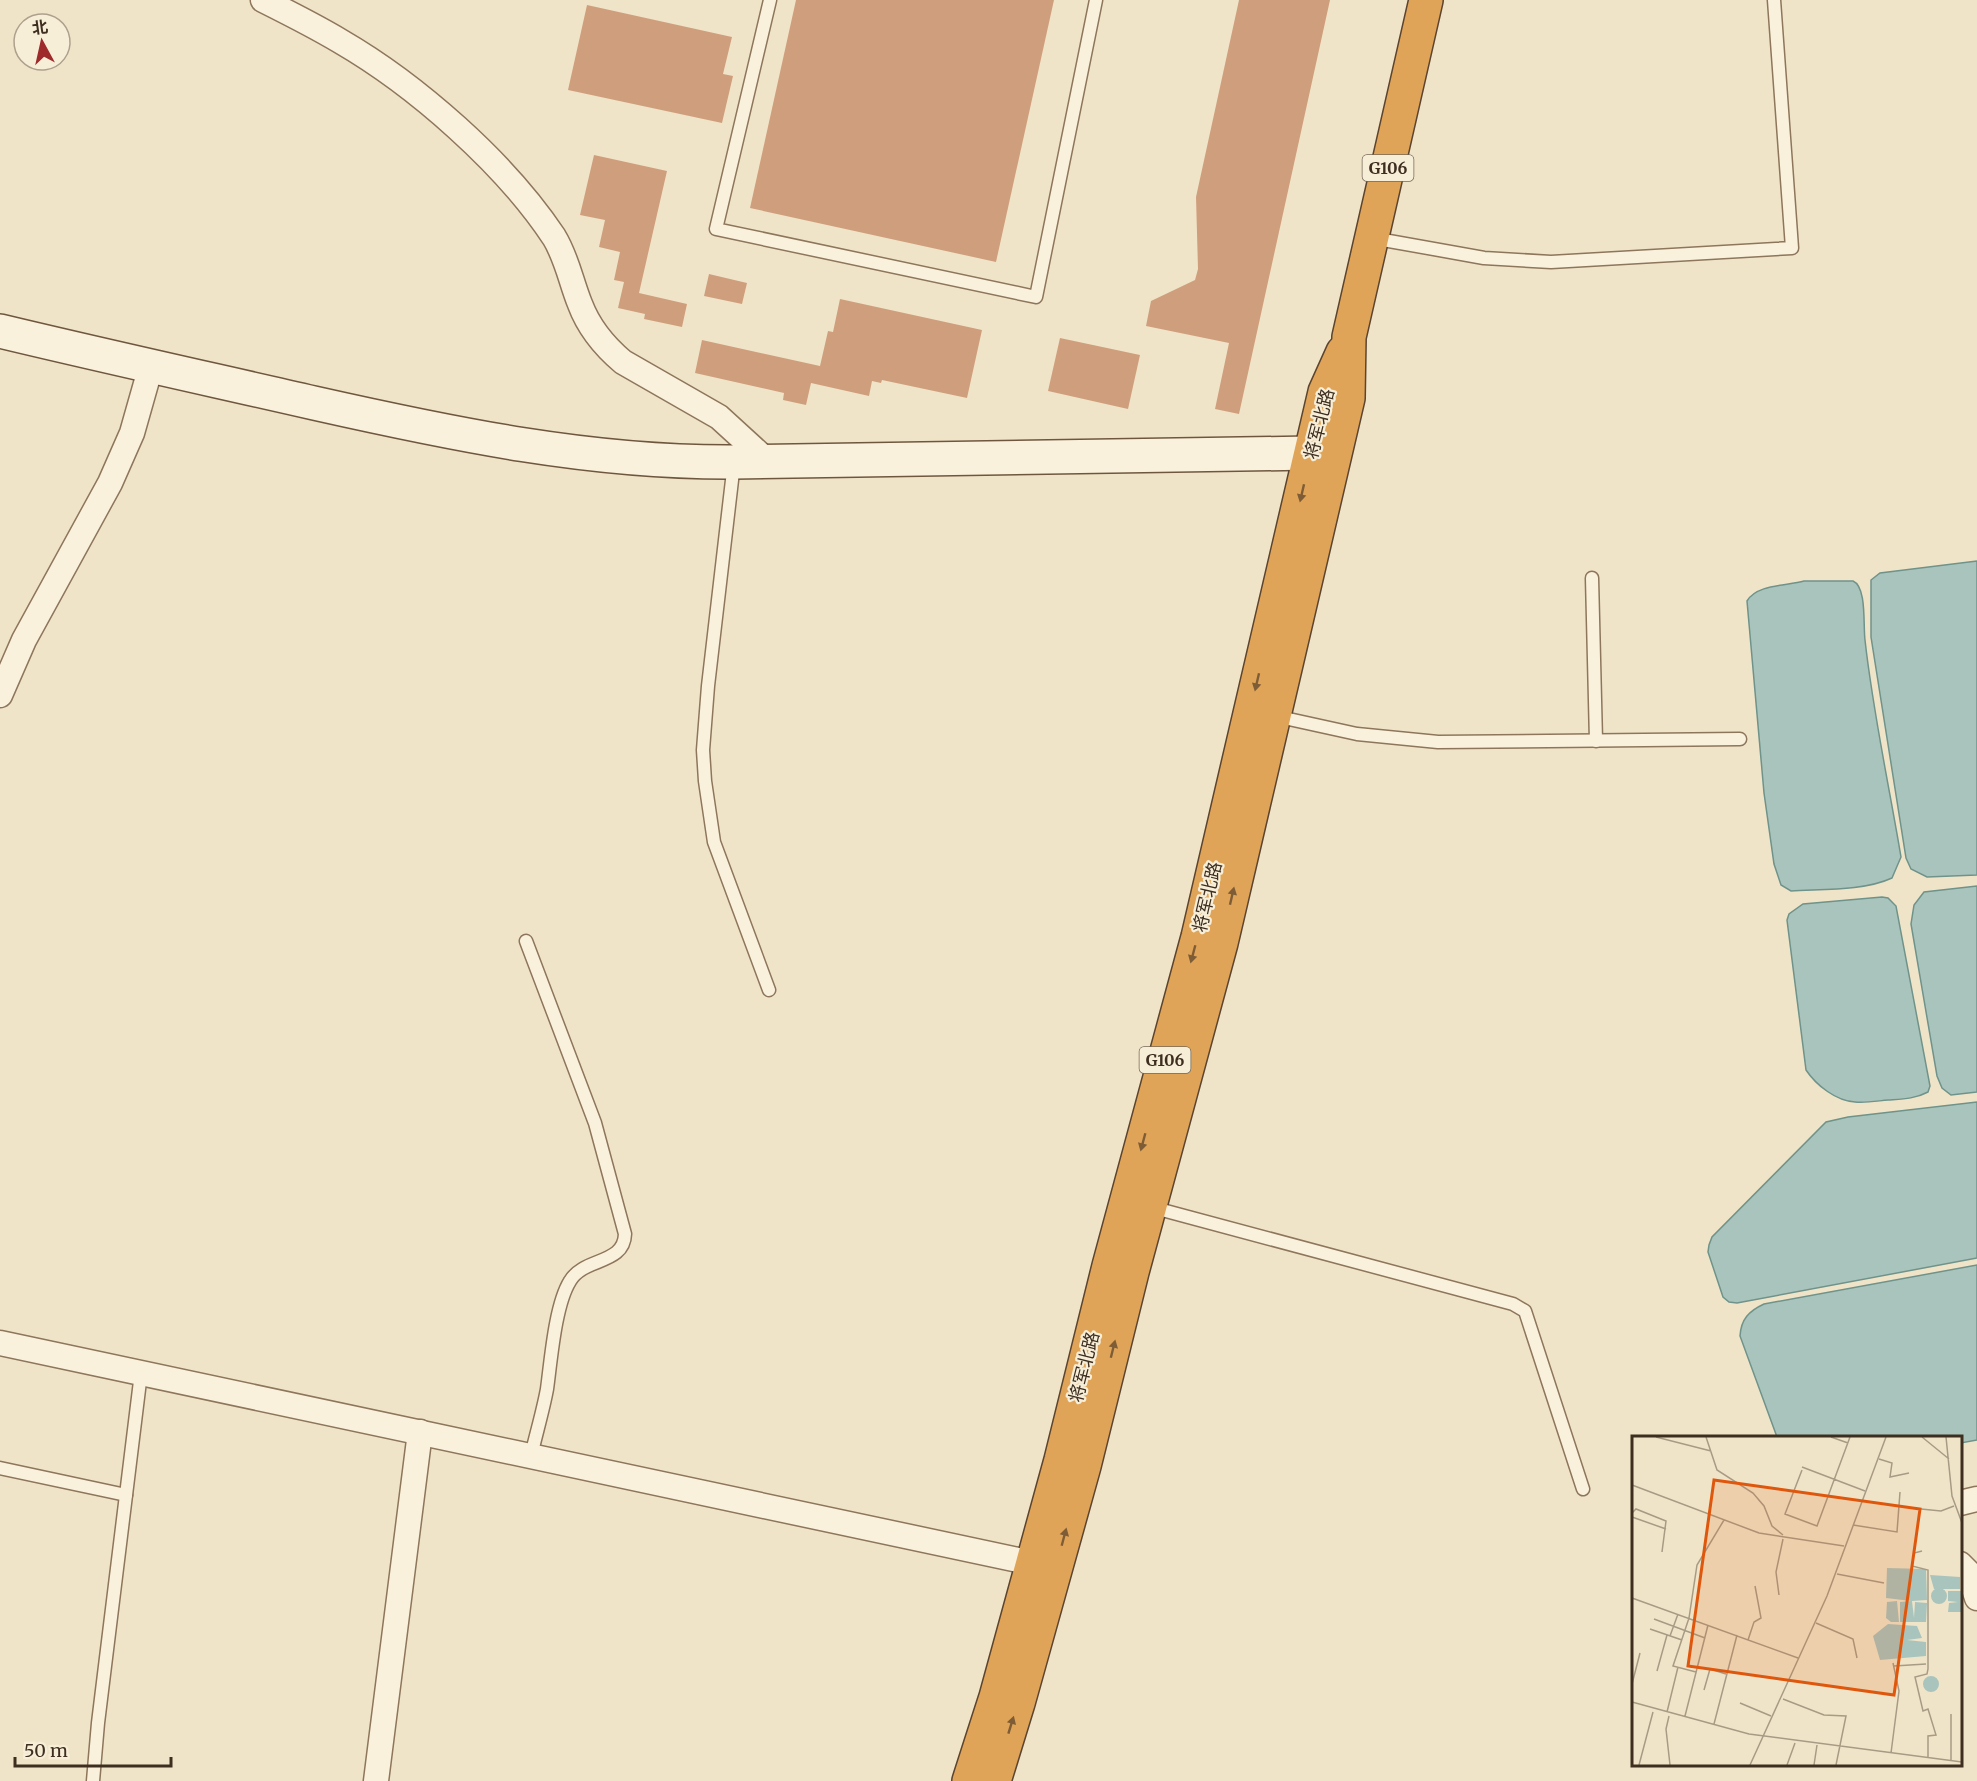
<svg xmlns="http://www.w3.org/2000/svg" width="1977" height="1781" font-family="Merriweather,'Noto Sans SC',serif">
<rect width="100%" height="100%" fill="#f0e4c8"/>
<g fill="#a9c4bc" stroke="#6f938a" stroke-width="1.5">
<path d="M1977,561V875L1927,877L1911,869L1906,858L1871,637V580L1880,573Z"/>
<path d="M1804,581H1853C1867,587 1863,625 1865,640C1873,713 1889,785 1901,857L1892,878C1864,891 1822,889 1791,891L1781,885L1774,864L1764,793L1747,601C1757,584 1787,586 1804,581Z"/>
<path d="M1977,886V1092L1951,1095L1942,1088L1937,1076L1911,924L1914,905L1924,892Z"/>
<path d="M1882,897L1888,898L1896,906L1930,1086L1928,1092C1915,1099 1902,1099 1888,1100C1877,1101 1866,1103 1855,1102C1836,1101 1816,1085 1806,1070L1787,920L1789,914L1803,904Z"/>
<path d="M1977,1102V1258L1737,1303L1729,1302L1723,1297L1708,1252L1709,1245L1712,1237L1826,1122L1848,1117Z"/>
<path d="M1977,1265V1440L1961,1443L1960,1438L1777,1437L1740,1336C1741,1319 1749,1311 1764,1304Z"/>
</g>
<g fill="#cf9f7d">
<path d="M796,0H1054L996,262L750,208Z"/>
<path d="M1239,0H1330L1239,414L1215,409L1229,343L1146,326L1151,301L1195,280L1198,269L1196,197Z"/>
<path d="M587,5L732,37L723,74L733,76L722,123L568,90Z"/>
<path d="M594,155L667,171L639,293L687,304L682,327L644,319L645,314L618,308L624,282L614,280L620,252L599,247L605,220L580,215Z"/>
<path d="M709,274L747,283L742,304L704,296Z"/>
<path d="M840,299L982,330L967,398L882,380L881,383L872,381L869,396L811,383L806,405L783,400L784,393L695,373L702,340L820,366L828,331L833,332Z"/>
<path d="M1060,338L1140,355L1128,409L1048,391Z"/>
</g>
<g fill="none" stroke-linecap="round" stroke-linejoin="round">
<defs>
<g id="lane">
<path d="M770,0L716,229L1036,297L1096,0"/>
<path d="M1372,238L1484,258L1551,262L1792,248L1774,0"/>
<path d="M734,463L708,686L703,750L705,781L714,842L769,990"/>
<path d="M1592,578L1596,741"/>
<path d="M1275,716L1357,734L1438,742L1740,739"/>
<path d="M526,941L595,1123L625,1234C624,1265 584,1257 570,1281C555,1305 551,1360 547,1389C543,1411 536,1434 531,1456"/>
<path d="M1151,1207L1513,1304L1525,1311L1583,1489"/>
<path d="M0,1468L126,1495"/>
<path d="M93,1781L98,1723L141,1373"/>
</g>
<g id="street">
<path d="M263,0C289,13 315,26 340,41C416,85 505,163 554,237C567,258 571,282 580,304C589,328 604,346 623,362L719,417L766,460"/>
<path d="M0,695L24,640L110,483L132,433L151,366"/>
<path d="M0,1343L1032,1563"/>
<path d="M1960,1503L1977,1499"/>
<path d="M1960,1564L1969,1573L1977,1598"/>
<path d="M376,1781L420,1432"/>
</g>
<path id="secondary" d="M0,331C104,356 209,379 314,403C452,434 591,463 734,462L1311,453"/>
<g id="highway">
<path d="M969,1781L996,1697L1061,1460L1109,1266L1198,937L1325,392L1343,352"/>
<path d="M994,1781L1018,1703L1084,1466L1132,1272L1221,943L1348,398L1349,337L1426,0"/>
</g>
</defs>
<use href="#lane" stroke="#8d765c" stroke-width="15"/>
<use href="#street" stroke="#8d765c" stroke-width="27"/>
<use href="#secondary" stroke="#6f573f" stroke-width="36"/>
<use href="#highway" stroke="#5b4430" stroke-width="36"/>
<use href="#lane" stroke="#faf1dc" stroke-width="12"/>
<use href="#street" stroke="#faf1dc" stroke-width="24"/>
<use href="#secondary" stroke="#faf1dc" stroke-width="33"/>
<use href="#highway" stroke="#e0a458" stroke-width="33"/>
</g>
<defs><path id="oneway-solid" d="M-6-.8H1V-3.2L6.5 0L1 3.2V.8H-6Z" transform="scale(1.5)"/></defs>
<g fill="#7e5d36">
<use href="#oneway-solid" transform="translate(1302 493) rotate(103)"/>
<use href="#oneway-solid" transform="translate(1257 682) rotate(103)"/>
<use href="#oneway-solid" transform="translate(1232 896) rotate(-77)"/>
<use href="#oneway-solid" transform="translate(1193 954) rotate(105)"/>
<use href="#oneway-solid" transform="translate(1143 1142) rotate(105)"/>
<use href="#oneway-solid" transform="translate(1113 1349) rotate(-76)"/>
<use href="#oneway-solid" transform="translate(1064 1537) rotate(-75)"/>
<use href="#oneway-solid" transform="translate(1011 1725) rotate(-73)"/>
</g>
<g text-anchor="middle" dominant-baseline="central" stroke-width="4.5" stroke-linejoin="round" paint-order="stroke">
<g fill="#f7eed8" stroke="#756857" stroke-width="1.5">
<rect x="1362.5" y="155" width="51" height="26" rx="4.5"/>
<rect x="1139.5" y="1047" width="51" height="26" rx="4.5"/>
</g>
<g font-size="16" font-weight="bold" fill="#3d2e20">
<text x="1388" y="168">G106</text>
<text x="1165" y="1060">G106</text>
</g>
<g font-size="18" fill="#3d2e20" stroke="#f7eed8">
<text transform="translate(1319 424) rotate(-76)">将军北路</text>
<text transform="translate(1207 897) rotate(-77)">将军北路</text>
<text transform="translate(1084 1367) rotate(-76)">将军北路</text>
</g>
</g>
<g transform="translate(1632 1436)">
<rect width="330" height="330" fill="#f0e4c8"/>
<path d="M255,132L294,133L295,164L280,165L282,182L283,166L295,167L294,186H268V166L279,165L254,162ZM298,139L328,141V153H302ZM299 160a8 8 0 1 1 16 0a8 8 0 1 1-16 0ZM316,155H330V176H316L317,167L326,166L316,165ZM265,165L267,186H259L254,182L255,166ZM256,188L285,190L290,202L275,204L294,206V220L248,224L241,200ZM291 248a8 8 0 1 1 16 0a8 8 0 1 1-16 0Z" fill="#a9c4bc"/>
<path fill="none" stroke="#a89b85" stroke-width="1.5" d="M24,1L79,15M74,1L85,34L121,57L132,70L140,90L151,99M199,1L216,7M290,1L317,23M314,1L320,60L330,87M0,6V47M247,23L260,27L258,41L277,37M170,31L233,55M170,34L153,78L185,90L218,1M0,49L127,97L212,110M289,73L309,75L322,70M0,77L4,73L34,85L30,116M0,81L34,93M221,89L265,96L268,56M290,115L282,117L280,130L296,134V233L295,238L283,241L291,275L296,273L304,299L296,300V322M205,138L252,147M147,159L144,136L151,103M0,162L166,222M57,182L65,129L92,84M57,182L41,230L64,236M22,183L73,202M184,187L221,203L225,222M18,193L50,204M38,200L46,178M116,204L122,186L129,182L123,150M262,230L294,228M25,235L35,199M0,248L8,217M72,254L78,233L94,238M151,263L192,279L214,280L204,329M0,266L117,298L330,326M108,267L139,280M35,276L46,231M37,280L34,293L38,329M53,280L76,189M82,288L105,199M259,317L267,255L261,227M319,325V278M7,329L21,276M118,329L195,160L254,1M155,329L163,307M182,329L185,309"/>
<path fill="#df570d" fill-opacity="0.15" stroke="#df570d" stroke-width="3" d="M82,44L288,73L262,259L56,230Z"/>
<rect width="330" height="330" fill="none" stroke="#3d2e20" stroke-width="3"/>
</g>
<g transform="translate(42 42) rotate(352)"><circle r="28" fill="#f7eed8" stroke="#ada18e" stroke-width="1.5"/>
<path d="M0-4.5L10 22L0 15L-10 22Z" fill="#9e2a2b"/>
<text y="-9" font-size="16" font-weight="bold" text-anchor="middle" fill="#3d2e20">北</text>
</g>
<path d="M15 1757v9h156v-9" fill="none" stroke="#3d2e20" stroke-width="3"/>
<text x="24" y="1757" font-size="18" fill="#3d2e20" stroke="#f7eed8" stroke-width="4.5" paint-order="stroke">50 m</text>
</svg>
